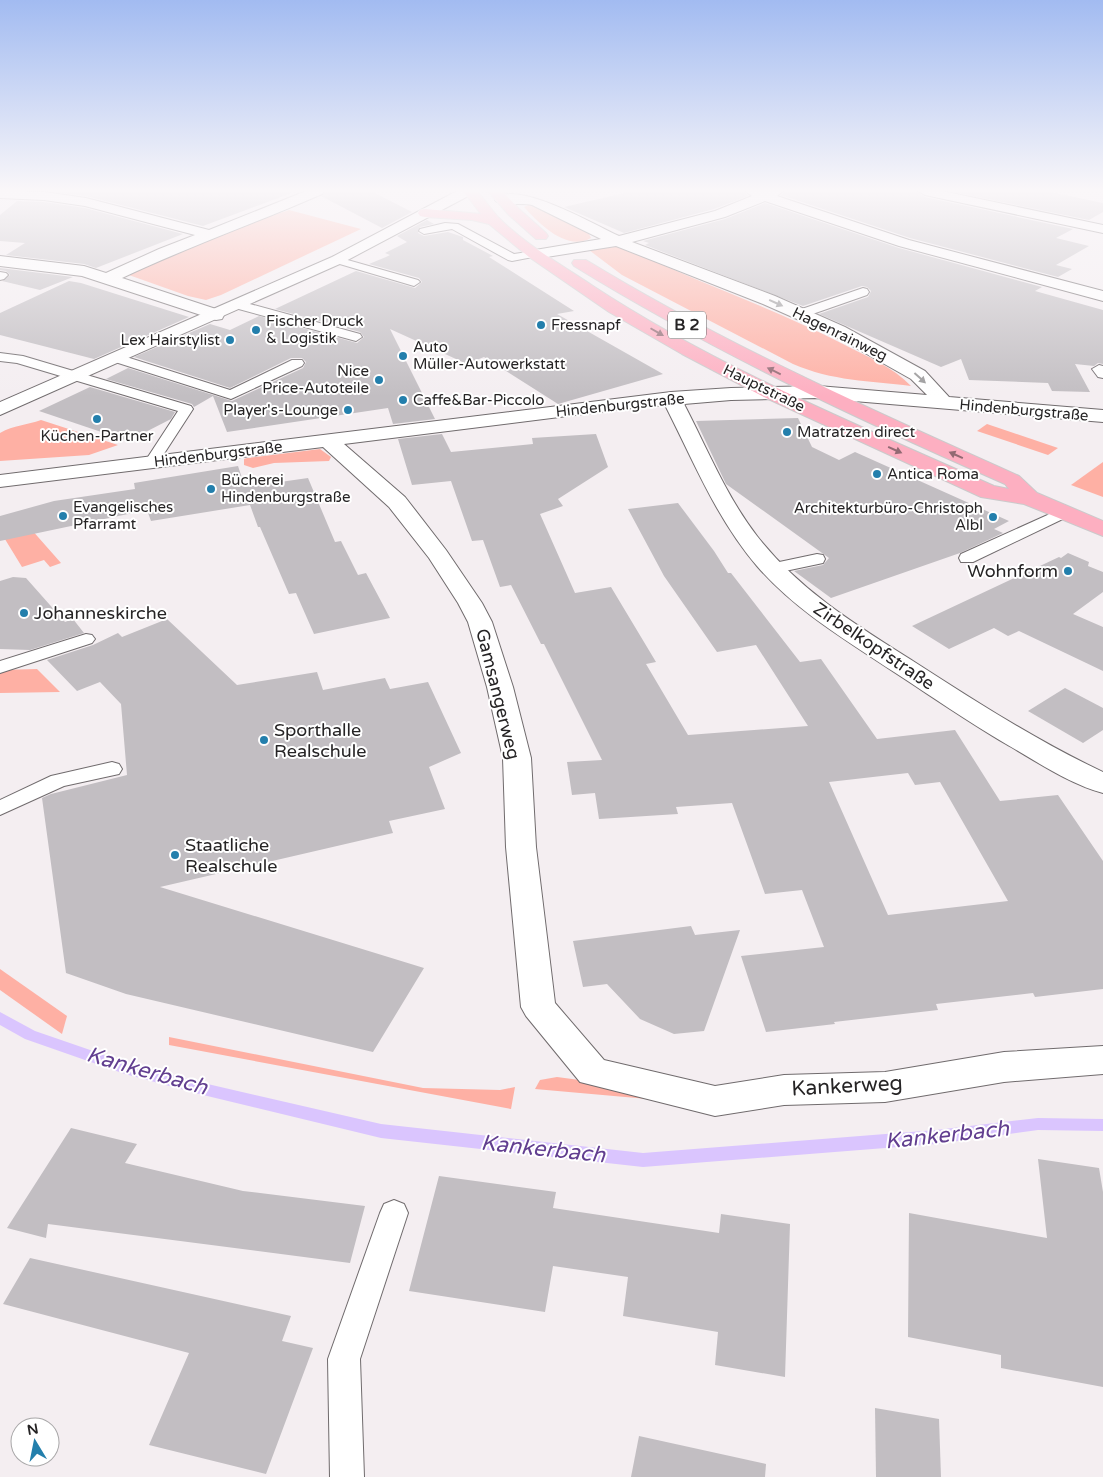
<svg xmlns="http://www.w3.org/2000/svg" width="1103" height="1477" font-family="'Varela Round',sans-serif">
<rect width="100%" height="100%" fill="#f4eef1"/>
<g fill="#feb0a4">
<path d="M533,203L589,234L591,238C566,252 539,223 524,207Z"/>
<path d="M289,210L361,229L221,295L206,300L188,296L126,274L259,220Z"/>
<path d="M616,244C691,280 769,306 843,344C866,356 893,367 911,386C870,381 832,381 793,364L622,275L589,250Z"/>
<path d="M41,420L118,445L89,455L0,461V433C14,425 27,425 41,420Z"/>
<path d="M987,424L1058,448L1048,455L977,431Z"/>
<path d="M320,449L331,457L329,461L274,463L253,468L244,465V459L247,458Z"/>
<path d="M1103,462V497L1071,485Z"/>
<path d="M23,520L61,563L50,567L44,560L22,567L0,531Z"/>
<path d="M37,669L60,692L0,693V670Z"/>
<path d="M0,969L67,1016L62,1034L0,990Z"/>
<path d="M169,1037L423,1088L500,1090L515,1087L511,1109L169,1045Z"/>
<path d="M557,1077L617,1085L659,1100L535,1089L540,1080Z"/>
</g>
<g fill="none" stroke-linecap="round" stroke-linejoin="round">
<path fill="#dac5fe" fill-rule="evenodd" d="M0,1012L35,1031L125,1062L199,1082L381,1124L643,1153L936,1130L1038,1118L1103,1119V1131L1038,1130L936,1144L643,1167L381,1138L199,1094L125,1074L25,1039L0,1025Z"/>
</g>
<g fill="#c2bec2" fill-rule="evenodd">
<path d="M47,191H292V193L203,226L86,196Z"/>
<path d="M326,191H371L412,212L382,228L321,196Z"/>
<path d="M633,191H645L652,193L668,191H743L748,196L714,209L624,233L564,207Z"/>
<path d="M785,191H916L925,197L1073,229L1056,238L1089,246L1056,265L1072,269L1058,277L910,238L781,195Z"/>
<path d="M949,191H1046L1103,203V212L1089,220Z"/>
<path d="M17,201L44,202L85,208L183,234L96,268L84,264L6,255L25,243L0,241V215Z"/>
<path d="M765,203L899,248L1042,287L1035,291L1103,310V364L1098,363L1094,366L1075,364L1090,392L1052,391L1048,383L969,380L961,359L941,367L819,314L868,297L871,291L867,287L862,286L803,306L645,245L649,243L643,241L725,219Z"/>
<path d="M427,220L434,224L420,227L418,233L424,236L448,232L463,237V240L493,256L489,257L574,311L557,314L663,374L558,404L484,357L467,364L390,329L435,419L393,424L388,408L227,432L213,396L194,407L192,404L106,379L128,368L232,401L303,368L306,362L302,358H291L230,388L134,357L210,324L230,330L259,316L357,343L364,337L360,332L275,309L356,271L415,288L422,282L419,278L369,264L386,257L390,255L385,253L407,242L397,236Z"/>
<path d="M0,268L73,277L40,290L2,281L10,275L6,271L0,270Z"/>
<path d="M69,281L81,283L189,317L94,359L0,335V313Z"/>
<path d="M90,387L175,412L171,419L128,441L39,411Z"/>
<path d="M798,418L812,447L839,460L855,452L1009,521L994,529L1003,533L960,553L831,598L794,571L823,565L829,558L726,484L696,421Z"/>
<path d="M442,434L451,452L533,444L532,438L596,434L608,467L558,499L563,506L540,514L575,593L611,587L656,662L646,664L688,735L808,726L756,645L717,652L664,576L628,509L678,503L714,551L728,573H731L800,662L821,659L877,739L955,730L1000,801L1058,795L1103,861V989L1035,997L1033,993L936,1004L938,1010L834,1022L835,1024L766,1032L741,956L824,947L802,890L765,894L732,803L676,807L678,814L599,819L595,793L572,795L567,762L602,760L544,644H541L511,585L500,587L483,540L472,541L451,481L412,485L398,439ZM908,773L915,785L940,782L1008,901L888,915L829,782Z"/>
<path d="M238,466L245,487L308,478L335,542L341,541L358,575L366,573L390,618L314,634L296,593L289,594L260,527H258L250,505L151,521L147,510L0,541V516L54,501L135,489L134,483Z"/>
<path d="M1068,553L1089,562L1088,566L1103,572V592L1073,614L1103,627V671L1019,631L1008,636L994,628L949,649L912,626L1059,557L1061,558Z"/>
<path d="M13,577L26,578L65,622L73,619L84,633L30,650L0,649V581Z"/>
<path d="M167,619L237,685L317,672L323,690L385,678L390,689L428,682L461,753L429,767L445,809L389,821L393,833L160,887L424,968L373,1052L126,994L66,973L42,798L51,794L127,775L121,704L100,682L77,691L47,660L93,645L118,633L122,637Z"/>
<path d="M1065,688L1103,708V730L1083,743L1028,711Z"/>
<path d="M691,926L695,935L740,930L704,1031L674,1034L640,1019L607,984L583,987L573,941Z"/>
<path d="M71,1128L137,1144L125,1163L243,1191L365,1206L350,1263L48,1224L46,1238L7,1228Z"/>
<path d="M1038,1159L1099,1168L1103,1192V1387L1001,1368V1355L908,1337L909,1213L1047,1238Z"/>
<path d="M439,1176L556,1192L553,1208L719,1233L721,1214L790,1224L785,1377L715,1365L718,1332L623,1316L628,1277L553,1266L545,1312L409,1291Z"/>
<path d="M30,1258L291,1316L282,1341L313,1348L266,1474L149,1445L189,1353L3,1304Z"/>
<path d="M875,1408L939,1419L941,1477H876Z"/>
<path d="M639,1436L766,1464L765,1477H631Z"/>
</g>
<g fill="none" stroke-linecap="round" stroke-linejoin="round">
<defs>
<g id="service">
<path d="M445,223L458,224L514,254L534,251L540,254L538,256L512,261L508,260L452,229L424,234L419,231L420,229Z"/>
<path d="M337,257L418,280L420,282L414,286L333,262L331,260L333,258Z"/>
<path d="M0,272L6,273L8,275L4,279L0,280Z"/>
<path d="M863,288L867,289L869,292L867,295L804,317L800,318L794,314L796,311Z"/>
<path d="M239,301L360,334L362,337L356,341L235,308L233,305Z"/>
<path d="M0,353L23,356L191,406L193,409L156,466H146L144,463L178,411L17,363L0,361Z"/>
<path d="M117,354L230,390L292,360H302L304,363L302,366L231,399L112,361L110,358L112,355Z"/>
<path d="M1099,365L1103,366V378L1098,377L1092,369Z"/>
<path d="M1063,508L1069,510L1071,513L1069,516L973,562H961L959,558L961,554Z"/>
<path d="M817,554L823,555L825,559L823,563L771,574L765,573L763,569L765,565Z"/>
<path d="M86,634L92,635L95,639L92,643L0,673V661Z"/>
<path d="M112,762L119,764L122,769L119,774L64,786L0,815V800L51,776Z"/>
<path d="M394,1200L404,1204L408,1213L360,1359L364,1477H330L328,1359L380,1213L384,1204Z"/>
</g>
<g id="minor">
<path d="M0,191L44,192L86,198L209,230L306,191H324L322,194C256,223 187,247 122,278L222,311L224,315L222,319L216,320L82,276L0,266V256L84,266L106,273L159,249L195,235L85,206L44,200L0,198Z"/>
<path d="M745,191H783L777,196L909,240L1103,291V301L899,246L765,201L725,217L632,242L775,296L845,327L925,371L949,397L1103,410V422L818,398L731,400L684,404C707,448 726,496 757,536C799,590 856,625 913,661C975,701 1037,741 1103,772V793C1069,784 1036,761 1006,744C967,721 931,696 894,672C846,640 795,610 757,566C716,518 693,460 665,405L623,409L344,444L405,497L446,550L482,603L492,622L513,687L531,758L536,847L555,1003L604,1060L715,1086L784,1075L885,1072L1004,1052L1103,1046V1074L1004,1082L885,1102L784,1105L715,1116L580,1082L526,1016L521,1007L506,847L503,758L487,687L468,622L458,603L429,558L389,507L323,447L0,487V475L671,392L731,388L818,386L927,395L911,379L833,335L763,304L616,246L534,259L529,257L526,254L529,251L601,239L532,205C521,202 501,207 495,200C513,177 597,226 619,236L715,211L752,196Z"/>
<path d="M918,191H942L1103,225V233L925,195Z"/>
</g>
<path id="tertiary" d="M457,191H474L472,194L342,263L0,415V402L332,257Z"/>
<g id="primary">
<path d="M463,191H477C484,199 491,209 498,217C524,244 562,265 593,286C718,368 858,425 994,486L1009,489L1005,484C857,419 712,351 574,266L572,263L574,260H586C724,344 871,410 1019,476L1037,493L1103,521V536L1024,504L981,497L764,397L682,354L609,312L529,257L489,224L472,220L425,217L420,216L418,213L420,210L425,209L481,214Z"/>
<path d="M488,191H502L519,209L546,233L548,236L546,239H536L509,215Z"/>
</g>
</defs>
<use href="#service" stroke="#706b6d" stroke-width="2"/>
<use href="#minor" stroke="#706b6d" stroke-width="2"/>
<use href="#tertiary" stroke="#706b6d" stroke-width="2"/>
<use href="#primary" stroke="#cbcacb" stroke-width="2"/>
<use href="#service" fill="#fff" fill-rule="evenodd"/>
<use href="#minor" fill="#fff" fill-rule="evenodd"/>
<use href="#tertiary" fill="#fff" fill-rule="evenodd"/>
<use href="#primary" fill="#fdafc1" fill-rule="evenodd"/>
</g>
<defs><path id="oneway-solid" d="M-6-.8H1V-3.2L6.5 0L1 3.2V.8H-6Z" transform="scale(1.25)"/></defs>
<g fill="#9d9c9d">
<use href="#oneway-solid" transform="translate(776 303) rotate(24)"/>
<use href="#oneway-solid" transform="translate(920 378) rotate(42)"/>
</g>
<g fill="#926a73">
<use href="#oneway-solid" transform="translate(657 332) rotate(30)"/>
<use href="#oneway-solid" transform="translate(774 371) rotate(-154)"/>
<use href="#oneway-solid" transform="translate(895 450) rotate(24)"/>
<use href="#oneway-solid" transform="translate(956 455) rotate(-156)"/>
</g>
<linearGradient id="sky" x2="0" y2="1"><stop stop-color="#a2bbf1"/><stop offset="0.48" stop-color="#faf7f9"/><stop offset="1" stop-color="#faf7f9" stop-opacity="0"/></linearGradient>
<rect width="1103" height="397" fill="url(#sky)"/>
<g fill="#237fac" stroke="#fff" stroke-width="2">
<circle cx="541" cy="325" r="5"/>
<circle cx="256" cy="330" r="5"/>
<circle cx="230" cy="340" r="5"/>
<circle cx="403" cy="356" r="5"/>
<circle cx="379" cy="380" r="5"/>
<circle cx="403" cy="400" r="5"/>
<circle cx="348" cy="410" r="5"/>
<circle cx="97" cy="419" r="5"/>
<circle cx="787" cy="432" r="5"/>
<circle cx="877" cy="474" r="5"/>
<circle cx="211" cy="489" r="5"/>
<circle cx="63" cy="516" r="5"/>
<circle cx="993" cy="517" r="5"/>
<circle cx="1068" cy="571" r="5"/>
<circle cx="24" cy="613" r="5"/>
<circle cx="264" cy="740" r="5"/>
<circle cx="175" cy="855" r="5"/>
</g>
<g text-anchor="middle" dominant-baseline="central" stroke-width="4" stroke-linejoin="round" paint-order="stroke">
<g font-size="15" fill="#262425" stroke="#fff" text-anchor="start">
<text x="266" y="321">Fischer Druck<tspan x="266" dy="17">&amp; Logistik</tspan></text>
<text x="551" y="325">Fressnapf</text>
<text x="220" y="340" text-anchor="end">Lex Hairstylist</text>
<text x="413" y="347">Auto<tspan x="413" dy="17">Müller-Autowerkstatt</tspan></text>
<text x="369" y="371" text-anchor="end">Nice<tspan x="369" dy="17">Price-Autoteile</tspan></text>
<text x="413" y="400">Caffe&amp;Bar-Piccolo</text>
<text x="338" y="410" text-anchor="end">Player's-Lounge</text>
<text x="797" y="432">Matratzen direct</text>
<text x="97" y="436" text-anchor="middle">Küchen-Partner</text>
<text x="887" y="474">Antica Roma</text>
<text x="221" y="480">Bücherei<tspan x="221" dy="17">Hindenburgstraße</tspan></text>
<text x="73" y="507">Evangelisches<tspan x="73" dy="17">Pfarramt</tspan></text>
<text x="983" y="508" text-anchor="end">Architekturbüro-Christoph<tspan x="983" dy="17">Albl</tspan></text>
</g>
<g font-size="15" fill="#262425" stroke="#fff">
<text transform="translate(840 334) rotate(26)">Hagenrainweg</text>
<text transform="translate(764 388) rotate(26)">Hauptstraße</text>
<text transform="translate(620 405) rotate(-6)">Hindenburgstraße</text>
<text transform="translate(1024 410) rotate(5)">Hindenburgstraße</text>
<text transform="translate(218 454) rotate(-7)">Hindenburgstraße</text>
</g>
<rect fill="#fff" stroke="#676666" stroke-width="1" x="668" y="311.5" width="38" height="27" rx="4"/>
<g font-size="16" font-weight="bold" fill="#262425">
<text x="687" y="325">B 2</text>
</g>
<g font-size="18" fill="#262425" stroke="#fff" text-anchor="start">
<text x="1058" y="571" text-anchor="end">Wohnform</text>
<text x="34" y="613">Johanneskirche</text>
<text x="274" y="730">Sporthalle<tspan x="274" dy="21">Realschule</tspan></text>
<text x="185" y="845">Staatliche<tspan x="185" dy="21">Realschule</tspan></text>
</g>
<g font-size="18" fill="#262425" stroke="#fff">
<text transform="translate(874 646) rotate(34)">Zirbelkopfstraße</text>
<text transform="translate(498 694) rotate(76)">Gamsangerweg</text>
</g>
<g font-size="21" fill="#262425" stroke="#fff">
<text transform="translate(847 1086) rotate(-3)">Kankerweg</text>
</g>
<g font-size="22" font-style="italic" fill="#623f90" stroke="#fff">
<text transform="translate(147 1071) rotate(16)">Kankerbach</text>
<text transform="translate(947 1135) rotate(-6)">Kankerbach</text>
<text transform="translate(543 1149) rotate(6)">Kankerbach</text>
</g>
</g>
<g transform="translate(35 1442) rotate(350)"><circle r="24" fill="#ffffff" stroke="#a8a7a8"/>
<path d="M0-4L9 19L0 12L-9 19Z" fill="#237fac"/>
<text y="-8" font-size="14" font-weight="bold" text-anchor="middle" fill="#262425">N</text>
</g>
</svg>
